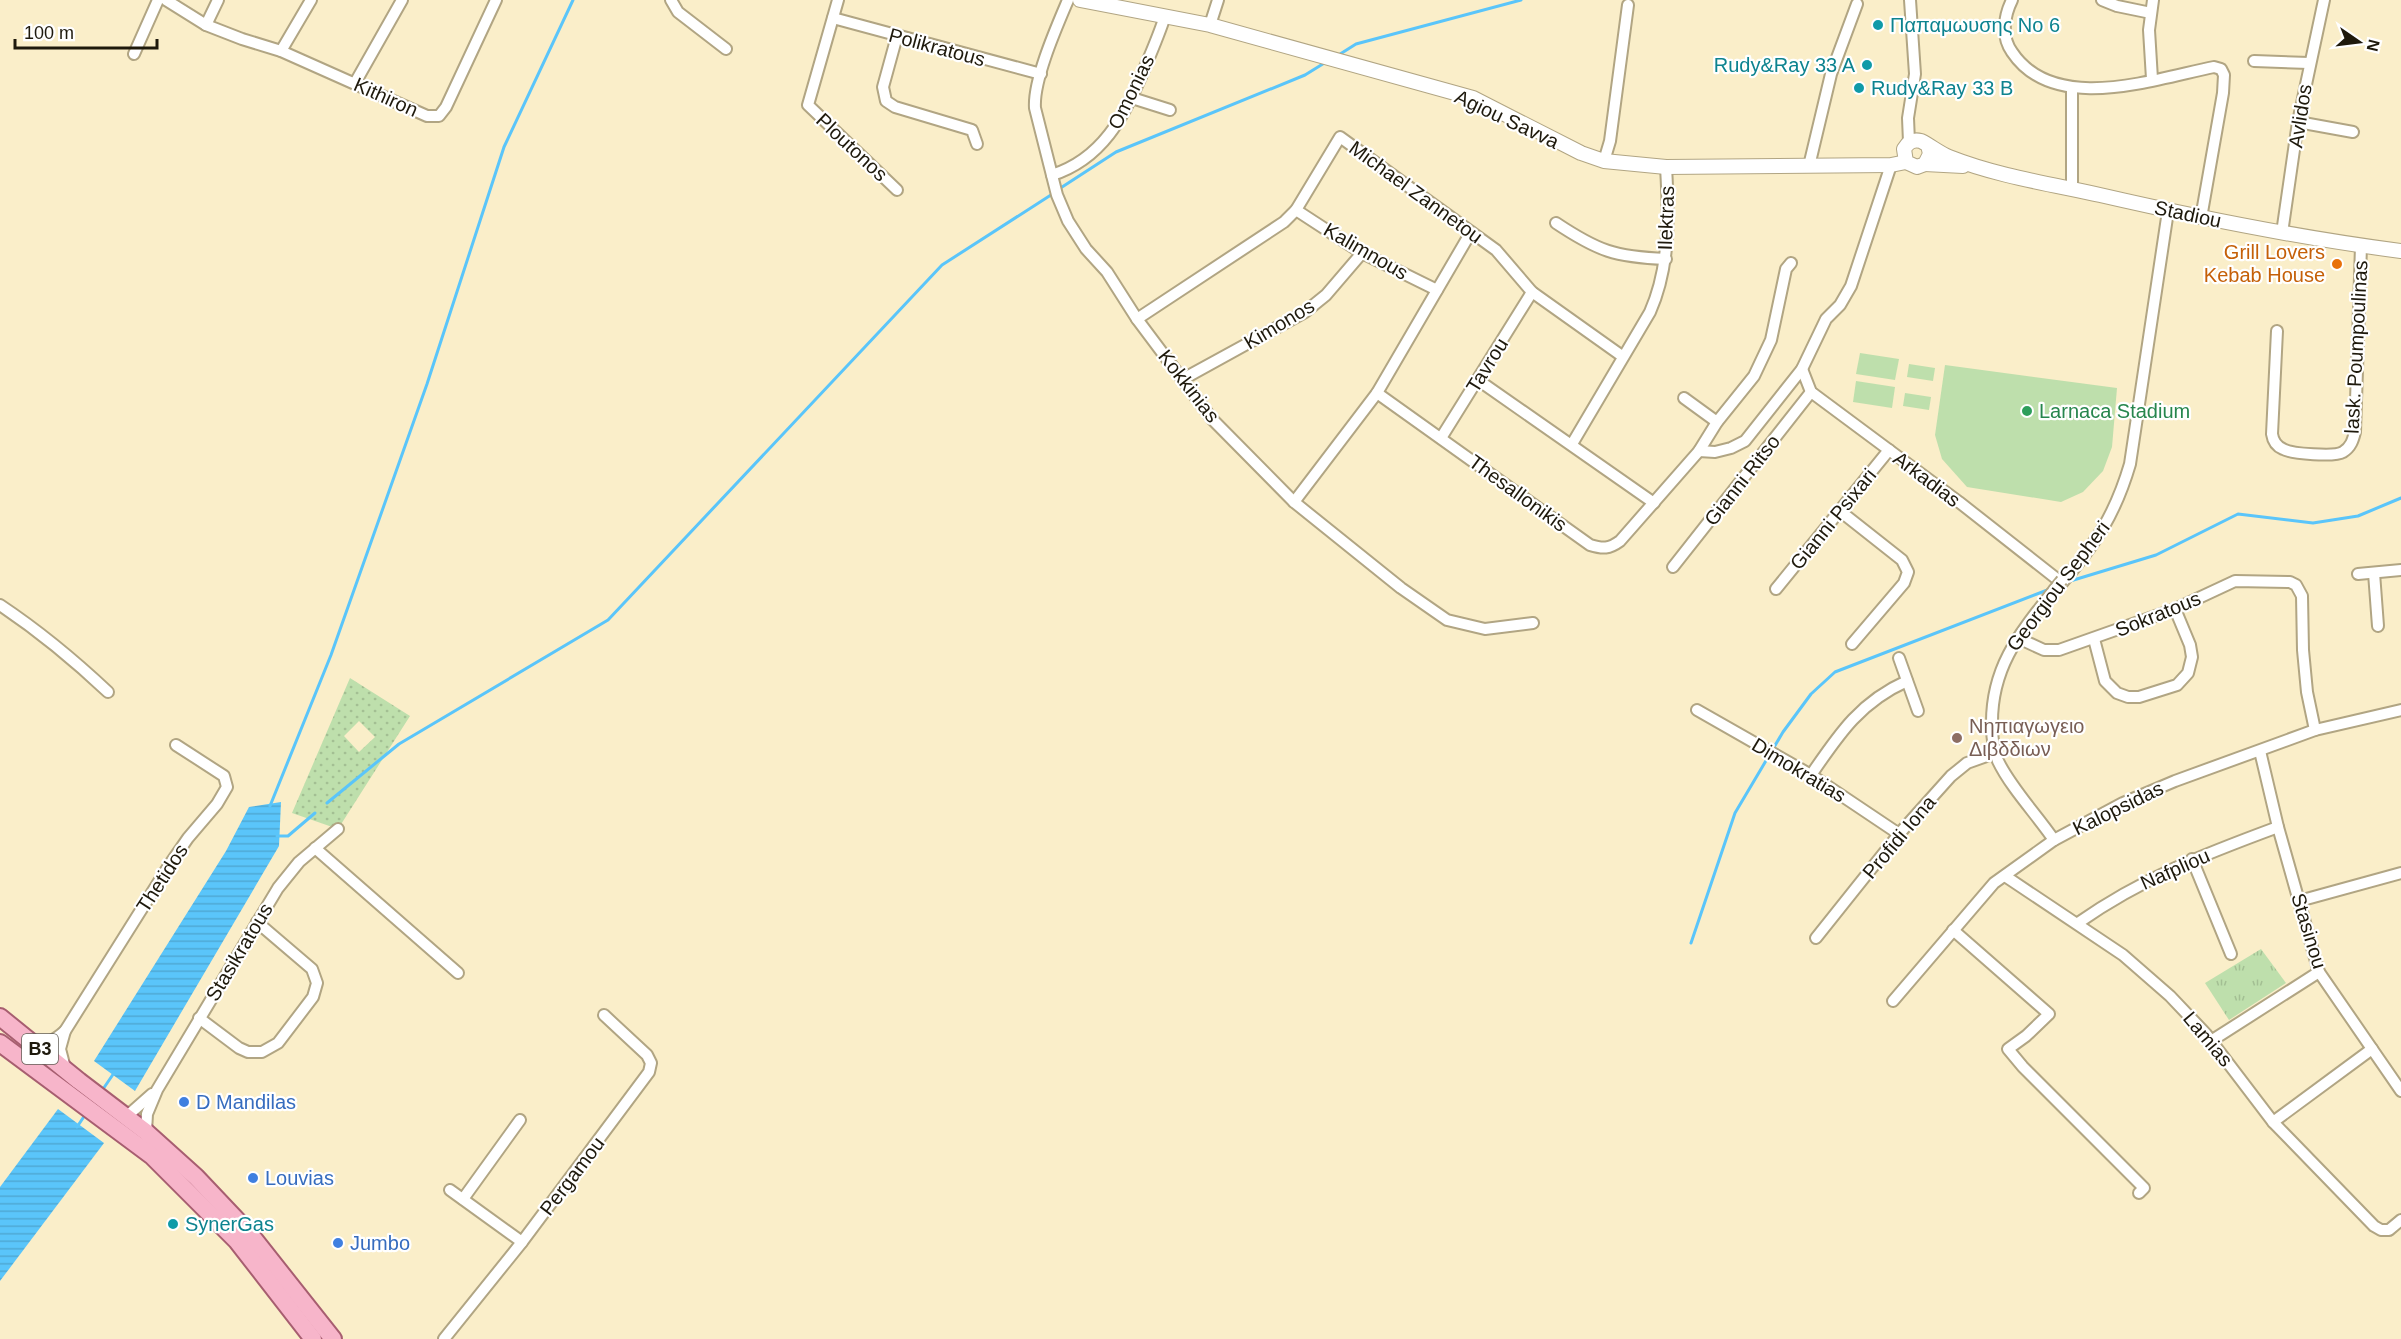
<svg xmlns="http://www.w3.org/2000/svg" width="2401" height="1339" font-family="Helvetica,sans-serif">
<defs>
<pattern id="grass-dots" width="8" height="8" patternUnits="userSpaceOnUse" patternTransform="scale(1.5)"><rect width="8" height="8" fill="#bedfac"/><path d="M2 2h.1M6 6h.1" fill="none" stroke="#a3bf93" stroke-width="1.8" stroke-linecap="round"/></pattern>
<pattern id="park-tufts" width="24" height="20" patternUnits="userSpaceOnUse" patternTransform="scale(1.5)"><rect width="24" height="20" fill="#bedfac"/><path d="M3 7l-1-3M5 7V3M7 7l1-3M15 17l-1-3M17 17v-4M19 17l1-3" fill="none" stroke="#a3bf93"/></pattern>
<pattern id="water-rules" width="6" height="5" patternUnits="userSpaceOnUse" patternTransform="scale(1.5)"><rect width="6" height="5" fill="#5ac5fa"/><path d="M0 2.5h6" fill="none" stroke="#4ea9d5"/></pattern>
</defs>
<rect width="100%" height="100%" fill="#faeec9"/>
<path fill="url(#grass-dots)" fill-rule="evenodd" d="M350,678L410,716L338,829L292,813ZM359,721L375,737L359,752L344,736Z"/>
<path fill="url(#park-tufts)" d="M2261,949L2286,983L2229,1020L2205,983Z"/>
<g fill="#bedfac">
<path d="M1860,353L1899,359L1895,380L1856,374Z"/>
<path d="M1909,364L1935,368L1933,381L1907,377Z"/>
<path d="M1945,365L2117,388L2112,447L2103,471L2083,492L2061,502L1967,487L1942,459L1935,435Z"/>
<path d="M1856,381L1895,387L1892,408L1853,402Z"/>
<path d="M1905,393L1931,397L1929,410L1903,406Z"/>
</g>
<g fill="url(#water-rules)">
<path d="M281,802L279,846L135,1091L94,1061L226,851L249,807Z"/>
<path d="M58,1109L104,1143L0,1281V1187Z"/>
</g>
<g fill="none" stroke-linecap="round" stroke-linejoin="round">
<g stroke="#5ac5fa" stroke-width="3">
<path d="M1337,56L1356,44L1521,0"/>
<path d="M1059,189L1116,152L1305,75L1326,62"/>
<path d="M2067,582L2156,555L2238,514L2313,523L2358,516L2401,498"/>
<path d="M327,803L399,744L608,620L942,265L1054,193"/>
<path d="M270,806L331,655L427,384L504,147L573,0"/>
<path d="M277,836H288L315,813"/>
<path d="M1691,943L1735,813L1783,732L1811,694L1835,672L2050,589"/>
<path d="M101,1092L114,1073"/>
<path d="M77,1127L85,1115"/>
</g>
<defs>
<g id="minor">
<path d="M166,0L206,25L242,39L281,51L427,116H439L446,107L496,0"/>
<path d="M671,0L678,12L726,49"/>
<path d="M838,0L808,105L897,190"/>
<path d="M1068,0C1057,26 1033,80 1035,108L1057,195L1068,221L1086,249L1107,272L1137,319L1212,419L1294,502L1401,588L1447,620L1485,629L1533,623"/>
<path d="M2012,0C2004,16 2001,37 2012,52C2054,115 2154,79 2214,67L2221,69L2224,75L2223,93L2201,218"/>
<path d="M2102,0L2117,6L2151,13"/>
<path d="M833,18L1041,74"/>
<path d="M206,25L218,0"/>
<path d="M1210,25L1218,0"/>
<path d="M897,36L883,87L886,101L895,107L972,130L977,144"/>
<path d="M281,51L311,0"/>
<path d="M134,54L158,0"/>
<path d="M2254,61L2309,63"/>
<path d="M2152,79L2149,30L2153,0"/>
<path d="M355,83L402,0"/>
<path d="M2072,88V189"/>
<path d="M1132,98L1170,110"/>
<path d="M2298,122L2353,132"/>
<path d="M1909,142L1908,118L1915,74L1910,0"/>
<path d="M1604,161L1610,141L1628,5"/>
<path d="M1809,166L1831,74L1857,4"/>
<path d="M1052,175C1102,159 1124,117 1143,72C1151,53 1159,35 1165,16"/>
<path d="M1296,210L1362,253L1437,290"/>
<path d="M1556,223C1598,251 1615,257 1666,259"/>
<path d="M2282,233L2298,122L2324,0"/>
<path d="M1137,319L1284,222L1296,210L1340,137L1496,250L1532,292L1622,356"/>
<path d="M2277,331L2272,434C2273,441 2276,446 2283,449C2292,454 2335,457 2343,452C2351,447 2353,440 2355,432L2361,246"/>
<path d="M1802,369L1811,392L1959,502L2062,583"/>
<path d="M1183,379L1305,312L1326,295L1362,253"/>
<path d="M1478,380L1654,503"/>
<path d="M1377,393L1590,545C1603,549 1609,549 1620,541L1699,451L1717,422L1754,376L1771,340L1786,269L1791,263"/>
<path d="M1684,398L1717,422"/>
<path d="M1441,438L1532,292"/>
<path d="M1572,444L1650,312C1670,267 1669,216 1666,167"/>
<path d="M1699,451L1715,452L1731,448L1745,441L1802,369L1826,319L1840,305L1851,286L1891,165"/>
<path d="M1294,502L1377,393L1471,232"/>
<path d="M1840,511L1902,560L1908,572L1904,583L1852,644"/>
<path d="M1673,567L1811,392"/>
<path d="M2374,573L2378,626"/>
<path d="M2358,574L2401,570"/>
<path d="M2062,580V583C2096,543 2115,515 2130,464L2168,211"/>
<path d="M1776,589L1889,450"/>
<path d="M2054,590C2020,633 1991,667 1992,725C1992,737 1993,749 1998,761C2011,788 2037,815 2054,840"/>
<path d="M0,605C39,631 74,660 108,692"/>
<path d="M2018,638L2044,650H2059L2175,609L2235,581L2290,582L2296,585L2302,596L2303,650L2307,692L2315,730"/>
<path d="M2094,639L2105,681L2117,693L2128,697H2139L2177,685L2188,673L2192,657L2190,645L2175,609"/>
<path d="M1899,658L1918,711"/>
<path d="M1697,710L1811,775L1899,834"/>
<path d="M2260,751L2278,827L2319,972L2401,1091"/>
<path d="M1811,775C1839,734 1860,702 1907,681"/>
<path d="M315,848L458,973"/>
<path d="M2192,859L2231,954"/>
<path d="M2005,876L2123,955L2170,996L2206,1034L2273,1122L2374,1226L2381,1230H2389L2401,1220"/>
<path d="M2299,901L2401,873"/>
<path d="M2078,923C2142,878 2205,854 2278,827"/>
<path d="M1953,930L2049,1014L2026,1036L2008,1049L2023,1067L2144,1188L2139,1193"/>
<path d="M1816,938L1899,834L1951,776L1967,763L1995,753"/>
<path d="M1893,1001L1994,883L2054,840L2123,803L2175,781L2315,730L2401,710"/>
<path d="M199,1018L239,1048L248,1052H262L278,1043L313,997L317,983L312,969L257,922"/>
<path d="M2211,1041L2319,972"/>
<path d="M33,1042C47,1045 55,1040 65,1031"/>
<path d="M65,1068L60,1049L65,1031L170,864L188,838L217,804L227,787L224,776L176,745"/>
<path d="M126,1117L152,1094"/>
<path d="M2273,1122L2372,1049"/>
<path d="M146,1132L147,1114L157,1090L278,888L299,862L338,829"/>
<path d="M450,1190L522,1242"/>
<path d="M463,1199L520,1120"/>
<path d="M444,1339L522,1242L649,1072L651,1063L647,1055L604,1015"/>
</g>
<g id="tertiary">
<path d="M1080,0L1210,25L1473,98L1581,153L1604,161L1666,167L1891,165L1906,162"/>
<path d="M1928,145L1930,154L1925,164L1917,167L1906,162L1904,149C1908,142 1913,139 1921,141C1931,146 1939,153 1949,157C1997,176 2050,184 2100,195C2200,218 2300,238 2401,251"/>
<path d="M1925,164L1963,166"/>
</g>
<g id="primary">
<path d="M0,1017L79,1081L146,1132L196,1177L250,1234L333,1339"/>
<path d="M0,1043L152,1156L237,1241L313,1339"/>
</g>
</defs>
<use href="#minor" stroke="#b1a583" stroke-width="14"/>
<use href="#tertiary" stroke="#b1a583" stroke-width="16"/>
<use href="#primary" stroke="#a75e70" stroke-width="20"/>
<use href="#minor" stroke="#fff" stroke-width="10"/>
<use href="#tertiary" stroke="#fff" stroke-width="14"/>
<use href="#primary" stroke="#f7b5ca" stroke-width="16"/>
<defs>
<path id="minor-bridge" d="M2054,590L2062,580"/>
</defs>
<use href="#minor-bridge" stroke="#b1a583" stroke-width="14" stroke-linecap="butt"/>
<use href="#minor-bridge" stroke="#fff" stroke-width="10"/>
</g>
<g fill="#0f9aa8" stroke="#fff" stroke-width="2">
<circle cx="1878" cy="25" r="6"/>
<circle cx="1867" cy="65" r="6"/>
<circle cx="1859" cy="88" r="6"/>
<circle cx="173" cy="1224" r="6"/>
</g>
<circle fill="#e8710a" stroke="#fff" stroke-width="2" cx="2337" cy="264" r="6"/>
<circle fill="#2e9e5b" stroke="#fff" stroke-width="2" cx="2027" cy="411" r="6"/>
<circle fill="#8d6e63" stroke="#fff" stroke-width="2" cx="1957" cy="738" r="6"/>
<g fill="#3f7fe0" stroke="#fff" stroke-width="2">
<circle cx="184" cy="1102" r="6"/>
<circle cx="253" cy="1178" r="6"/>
<circle cx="338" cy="1243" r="6"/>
</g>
<g text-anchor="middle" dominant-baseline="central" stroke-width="4.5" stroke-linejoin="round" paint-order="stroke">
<rect fill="#fff" stroke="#625e55" stroke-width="1.5" x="22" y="1034" width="36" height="30" rx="4.5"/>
<g font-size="18" font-weight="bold" fill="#1e190c">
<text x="40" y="1049">B3</text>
</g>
<g font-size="20" fill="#0d838f" stroke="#fff" text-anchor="start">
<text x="1890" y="25">Παπαμωυσης No 6</text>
<text x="1855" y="65" text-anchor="end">Rudy&amp;Ray 33 A</text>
<text x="1871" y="88">Rudy&amp;Ray 33 B</text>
<text x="185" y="1224">SynerGas</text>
</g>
<g font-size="20" fill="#1e190c" stroke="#fff">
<text transform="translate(937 47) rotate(15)">Polikratous</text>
<text transform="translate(1131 92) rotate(-64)">Omonias</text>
<text transform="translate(386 97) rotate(24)">Kithiron</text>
<text transform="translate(2300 116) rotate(-81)">Avlidos</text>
<text transform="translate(1507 119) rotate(25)">Agiou Savva</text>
<text transform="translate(852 147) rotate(43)">Ploutonos</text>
<text transform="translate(1416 192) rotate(36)">Michael Zannetou</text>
<text transform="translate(2188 214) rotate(12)">Stadiou</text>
<text transform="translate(1666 218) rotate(-88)">Ilektras</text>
<text transform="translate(1366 251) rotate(30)">Kalimnous</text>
<text transform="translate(1279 324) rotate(-31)">Kimonos</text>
<text transform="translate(2356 347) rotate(-87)">lask. Poumpoulinas</text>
<text transform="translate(1487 365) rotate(-58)">Tavrou</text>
<text transform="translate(1189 386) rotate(52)">Kokkinias</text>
<text transform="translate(1927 479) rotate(37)">Arkadias</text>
<text transform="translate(1742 480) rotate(-52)">Gianni Ritso</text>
<text transform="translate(1518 493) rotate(36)">Thesallonikis</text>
<text transform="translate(1833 519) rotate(-51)">Gianni Psixari</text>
<text transform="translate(2058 586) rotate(-53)">Georgiou Sepheri</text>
<text transform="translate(2158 614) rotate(-22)">Sokratous</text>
<text transform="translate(1799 770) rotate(31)">Dimokratias</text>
<text transform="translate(2118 808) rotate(-26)">Kalopsidas</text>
<text transform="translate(1899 837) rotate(-50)">Profidi Iona</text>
<text transform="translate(2175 869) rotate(-24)">Nafpliou</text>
<text transform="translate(162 878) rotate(-57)">Thetidos</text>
<text transform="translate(2309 931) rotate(73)">Stasinou</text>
<text transform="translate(239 952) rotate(-59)">Stasikratous</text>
<text transform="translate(2208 1039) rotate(50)">Lamias</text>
<text transform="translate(572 1176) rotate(-53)">Pergamou</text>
</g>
<g font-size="20" fill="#c56008" stroke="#fff" text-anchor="end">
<text x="2325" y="252">Grill Lovers<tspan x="2325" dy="23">Kebab House</tspan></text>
</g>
<g font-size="20" fill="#27864d" stroke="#fff" text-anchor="start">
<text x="2039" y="411">Larnaca Stadium</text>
</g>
<g font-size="20" fill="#785e54" stroke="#fff" text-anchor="start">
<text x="1969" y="726">Νηπιαγωγειο<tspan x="1969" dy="23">Διβδδιων</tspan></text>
</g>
<g font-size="20" fill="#366cbe" stroke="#fff" text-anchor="start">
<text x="196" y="1102">D Mandilas</text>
<text x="265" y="1178">Louvias</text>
<text x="350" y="1243">Jumbo</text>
</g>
</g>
<g transform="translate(2359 42) rotate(104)" stroke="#ffffff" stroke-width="4.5" paint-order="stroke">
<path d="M0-4.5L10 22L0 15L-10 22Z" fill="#1e190c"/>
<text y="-9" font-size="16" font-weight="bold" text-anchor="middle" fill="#1e190c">N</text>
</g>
<path d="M15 39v9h142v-9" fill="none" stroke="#1e190c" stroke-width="3"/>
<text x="24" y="39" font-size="18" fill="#1e190c" stroke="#ffffff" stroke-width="4.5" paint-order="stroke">100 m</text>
</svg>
